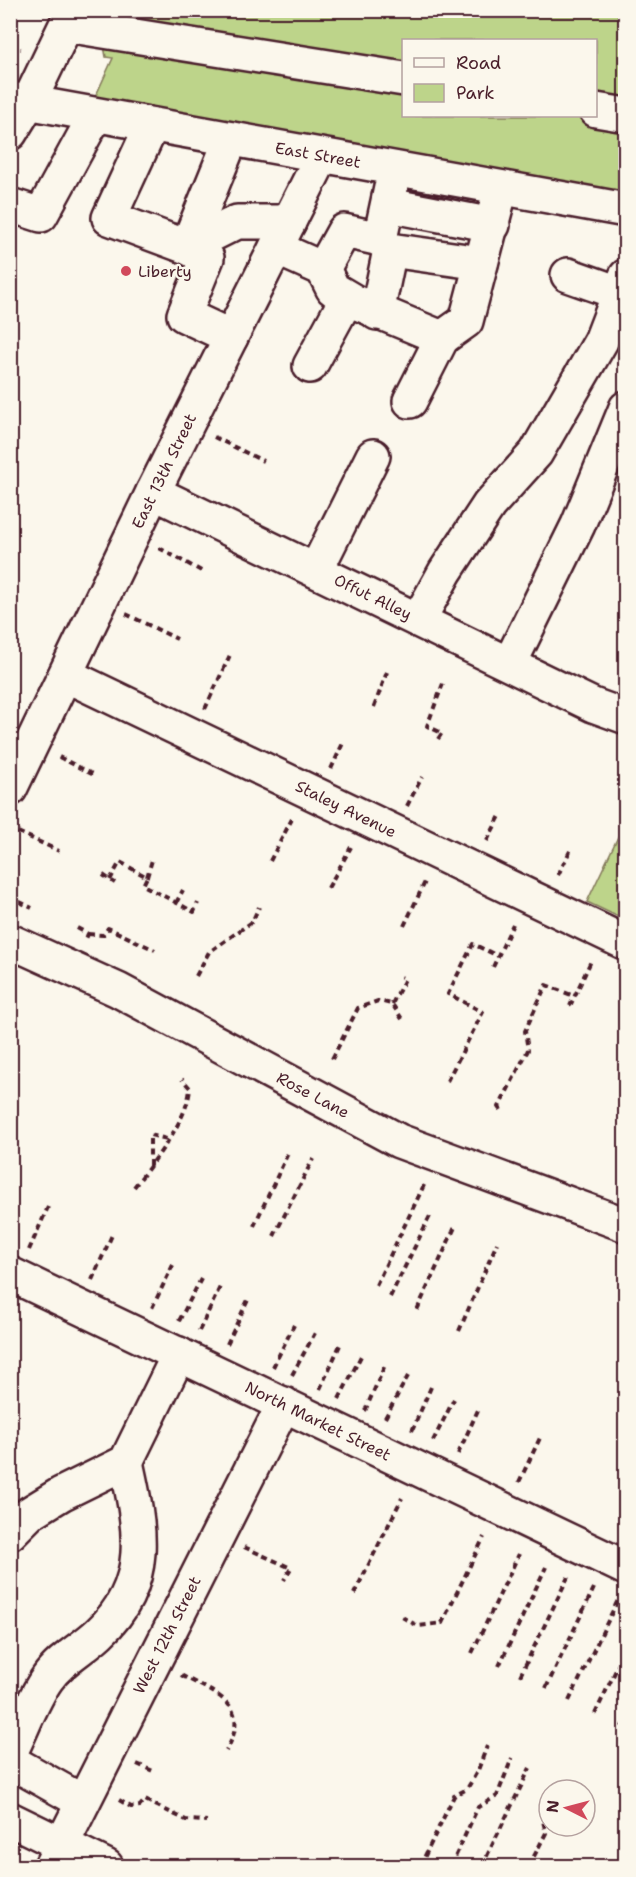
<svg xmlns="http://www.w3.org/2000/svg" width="636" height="1877" font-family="'Shantell Sans',sans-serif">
<rect width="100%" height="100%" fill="#fbf7ec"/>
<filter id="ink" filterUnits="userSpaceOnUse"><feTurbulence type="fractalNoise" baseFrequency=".0167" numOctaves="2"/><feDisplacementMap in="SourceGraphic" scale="12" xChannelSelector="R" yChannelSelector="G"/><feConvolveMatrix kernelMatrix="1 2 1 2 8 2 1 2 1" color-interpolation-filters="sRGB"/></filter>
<g filter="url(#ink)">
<g fill="#bdd48a" stroke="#847a5a" stroke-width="1.5" fill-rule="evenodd">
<path d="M98,11H625V201L87,115L113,58L106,57ZM404,40H596V116H404Z"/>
<path d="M625,822L626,920H625L587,902Z"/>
</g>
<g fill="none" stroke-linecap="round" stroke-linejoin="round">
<defs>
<g id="minor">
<path d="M596,110L626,115"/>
<path d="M152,125L109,218L187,247L231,139"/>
<path d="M10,133L29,102L66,25L404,79"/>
<path d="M10,205L41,215L95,116"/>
<path d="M388,205L493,225"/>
<path d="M276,248L323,269L333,289L355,302L442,338L466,321L501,188"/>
<path d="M390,250L481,263"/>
<path d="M323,269L344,231L380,239L395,169"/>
<path d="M568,275L619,293"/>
<path d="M377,313L390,250L380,239"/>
<path d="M231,337L184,315L207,258L187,247L237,222H289"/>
<path d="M310,366L347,298"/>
<path d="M410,401L442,338"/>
<path d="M153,492L593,705L626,717"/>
<path d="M316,570L373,456"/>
<path d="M419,619L445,572L489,505L536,453L601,341L626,276"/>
<path d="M510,663L578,525L626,408"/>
<path d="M66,675L626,943"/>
<path d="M10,789L153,492L322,156"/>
<path d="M10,941L118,990L399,1141L626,1225"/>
<path d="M10,1533L30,1513L61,1494L126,1462L179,1354"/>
<path d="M10,1753C22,1730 32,1700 47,1679C61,1659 82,1649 99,1633C153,1583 140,1526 126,1462"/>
<path d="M10,1761L83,1802"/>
<path d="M10,1819L106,1866"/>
<path d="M51,1866L284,1404"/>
</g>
<g id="major">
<path d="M10,99L626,210"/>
<path d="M10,1274L626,1568"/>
</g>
</defs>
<use href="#minor" stroke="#4a1f2b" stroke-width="38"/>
<use href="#major" stroke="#4a1f2b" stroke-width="38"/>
<g stroke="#4a1f2b" stroke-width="4" stroke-dasharray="6 4.5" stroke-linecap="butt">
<path d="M10,48L21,49"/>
<path d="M214,437L263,461"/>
<path d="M159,548L205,573"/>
<path d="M126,614L177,639"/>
<path d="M374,707L387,672"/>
<path d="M205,709L230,655"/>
<path d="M438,739L442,733L427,726L444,681"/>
<path d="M59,757L94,775"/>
<path d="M331,769L344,741"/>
<path d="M407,806L422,777"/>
<path d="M18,832L59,851"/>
<path d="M487,841L500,816"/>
<path d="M270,861L292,819"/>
<path d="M103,875L115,883"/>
<path d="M558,875L571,849"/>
<path d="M147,877L152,860"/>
<path d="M110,880L120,862L147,877L143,885L194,912L198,903"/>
<path d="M328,888L351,847"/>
<path d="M10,897L32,908"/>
<path d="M176,903L183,890"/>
<path d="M404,926L425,882"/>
<path d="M77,928L88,934L85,941"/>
<path d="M88,934L103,935L108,928L155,950"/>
<path d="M493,967L513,924"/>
<path d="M196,976L209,952L252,922L259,907"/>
<path d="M392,1004L405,979L401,977"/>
<path d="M570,1006L591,961"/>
<path d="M332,1059L358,1008L378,1001L392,1004L404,1022"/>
<path d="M447,1081L483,1012L448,994L473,944L498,956"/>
<path d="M501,1110L499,1107L528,1050L525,1031L546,985L574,996"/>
<path d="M150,1166V1135L167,1139"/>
<path d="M134,1187C154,1161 188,1120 190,1088L182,1079"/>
<path d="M254,1226L289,1151"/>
<path d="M274,1236L313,1159"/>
<path d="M29,1250L48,1207"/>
<path d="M92,1280L112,1235"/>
<path d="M376,1285L425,1183"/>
<path d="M390,1297L431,1214"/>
<path d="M152,1308L173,1265"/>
<path d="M417,1310L456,1225"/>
<path d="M179,1321L201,1279"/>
<path d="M199,1331L220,1287"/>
<path d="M459,1331L497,1243"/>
<path d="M227,1344L248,1300"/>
<path d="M273,1367L294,1325"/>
<path d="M292,1375L315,1333"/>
<path d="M320,1389L340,1345"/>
<path d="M339,1399L362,1354"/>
<path d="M365,1411L385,1365"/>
<path d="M385,1418L408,1376"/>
<path d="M412,1431L431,1387"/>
<path d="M433,1441L454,1399"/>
<path d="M458,1454L478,1410"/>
<path d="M519,1482L540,1438"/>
<path d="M244,1547L291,1568L284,1580"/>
<path d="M354,1594L402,1498"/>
<path d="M402,1617L418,1626L442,1623L484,1537"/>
<path d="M472,1653L519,1554"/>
<path d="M499,1666L546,1567"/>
<path d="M181,1675C217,1695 253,1704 226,1751"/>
<path d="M520,1676L568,1577"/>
<path d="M546,1688L594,1588"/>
<path d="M569,1701L618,1600"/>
<path d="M595,1714L626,1649"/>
<path d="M622,1727L626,1720"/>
<path d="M137,1764L153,1771"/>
<path d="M558,1790L561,1783"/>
<path d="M119,1800L131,1807L140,1806L145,1800L186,1820L207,1821"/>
<path d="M420,1866L454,1796L467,1789L478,1770L487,1746"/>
<path d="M451,1866L478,1807L497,1796L512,1758"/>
<path d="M482,1866L530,1768"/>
<path d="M529,1866L546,1833L543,1821L549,1809"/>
</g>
<use href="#minor" stroke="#fbf7ec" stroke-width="33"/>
<use href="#major" stroke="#fbf7ec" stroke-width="33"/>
</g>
</g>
<circle fill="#d1495b" stroke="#fbf7ec" stroke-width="2" cx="126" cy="271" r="6"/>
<g text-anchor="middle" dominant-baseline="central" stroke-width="4.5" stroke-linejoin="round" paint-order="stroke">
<g font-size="16" fill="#4a1f2b" stroke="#fbf7ec">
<text transform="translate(318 155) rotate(10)">East Street</text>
<text transform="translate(164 471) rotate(-64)">East 13th Street</text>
<text transform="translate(373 597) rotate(26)">Offut Alley</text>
<text transform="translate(346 809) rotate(26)">Staley Avenue</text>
<text transform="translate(313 1095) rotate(28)">Rose Lane</text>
<text transform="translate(318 1421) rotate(26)">North Market Street</text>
<text transform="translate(167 1635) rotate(-63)">West 12th Street</text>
</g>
<g font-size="16" fill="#4a1f2b" stroke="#fbf7ec" text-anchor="start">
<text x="138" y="271">Liberty</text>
</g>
</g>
<rect width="636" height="1877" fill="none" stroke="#fbf7ec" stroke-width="36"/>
<rect x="18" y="18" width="600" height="1841" fill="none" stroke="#4a1f2b" stroke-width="2" filter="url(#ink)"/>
<rect x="402" y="39" width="195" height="78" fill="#fbf7ec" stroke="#b4a19f" stroke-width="1.5"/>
<rect x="414" y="58" width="30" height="9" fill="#fbf7ec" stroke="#b4a19f" stroke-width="1.5"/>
<text x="456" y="69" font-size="18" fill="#4a1f2b">Road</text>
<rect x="414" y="84" width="30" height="18" fill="#bdd48a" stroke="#b4a19f" stroke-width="1.5"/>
<text x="456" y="99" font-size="18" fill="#4a1f2b">Park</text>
<g transform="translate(567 1808) rotate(276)"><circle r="28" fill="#fbf7ec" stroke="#b4a19f" stroke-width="1.5"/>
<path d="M0-4.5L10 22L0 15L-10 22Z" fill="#d1495b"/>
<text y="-9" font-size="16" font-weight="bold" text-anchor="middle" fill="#4a1f2b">N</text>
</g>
</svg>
